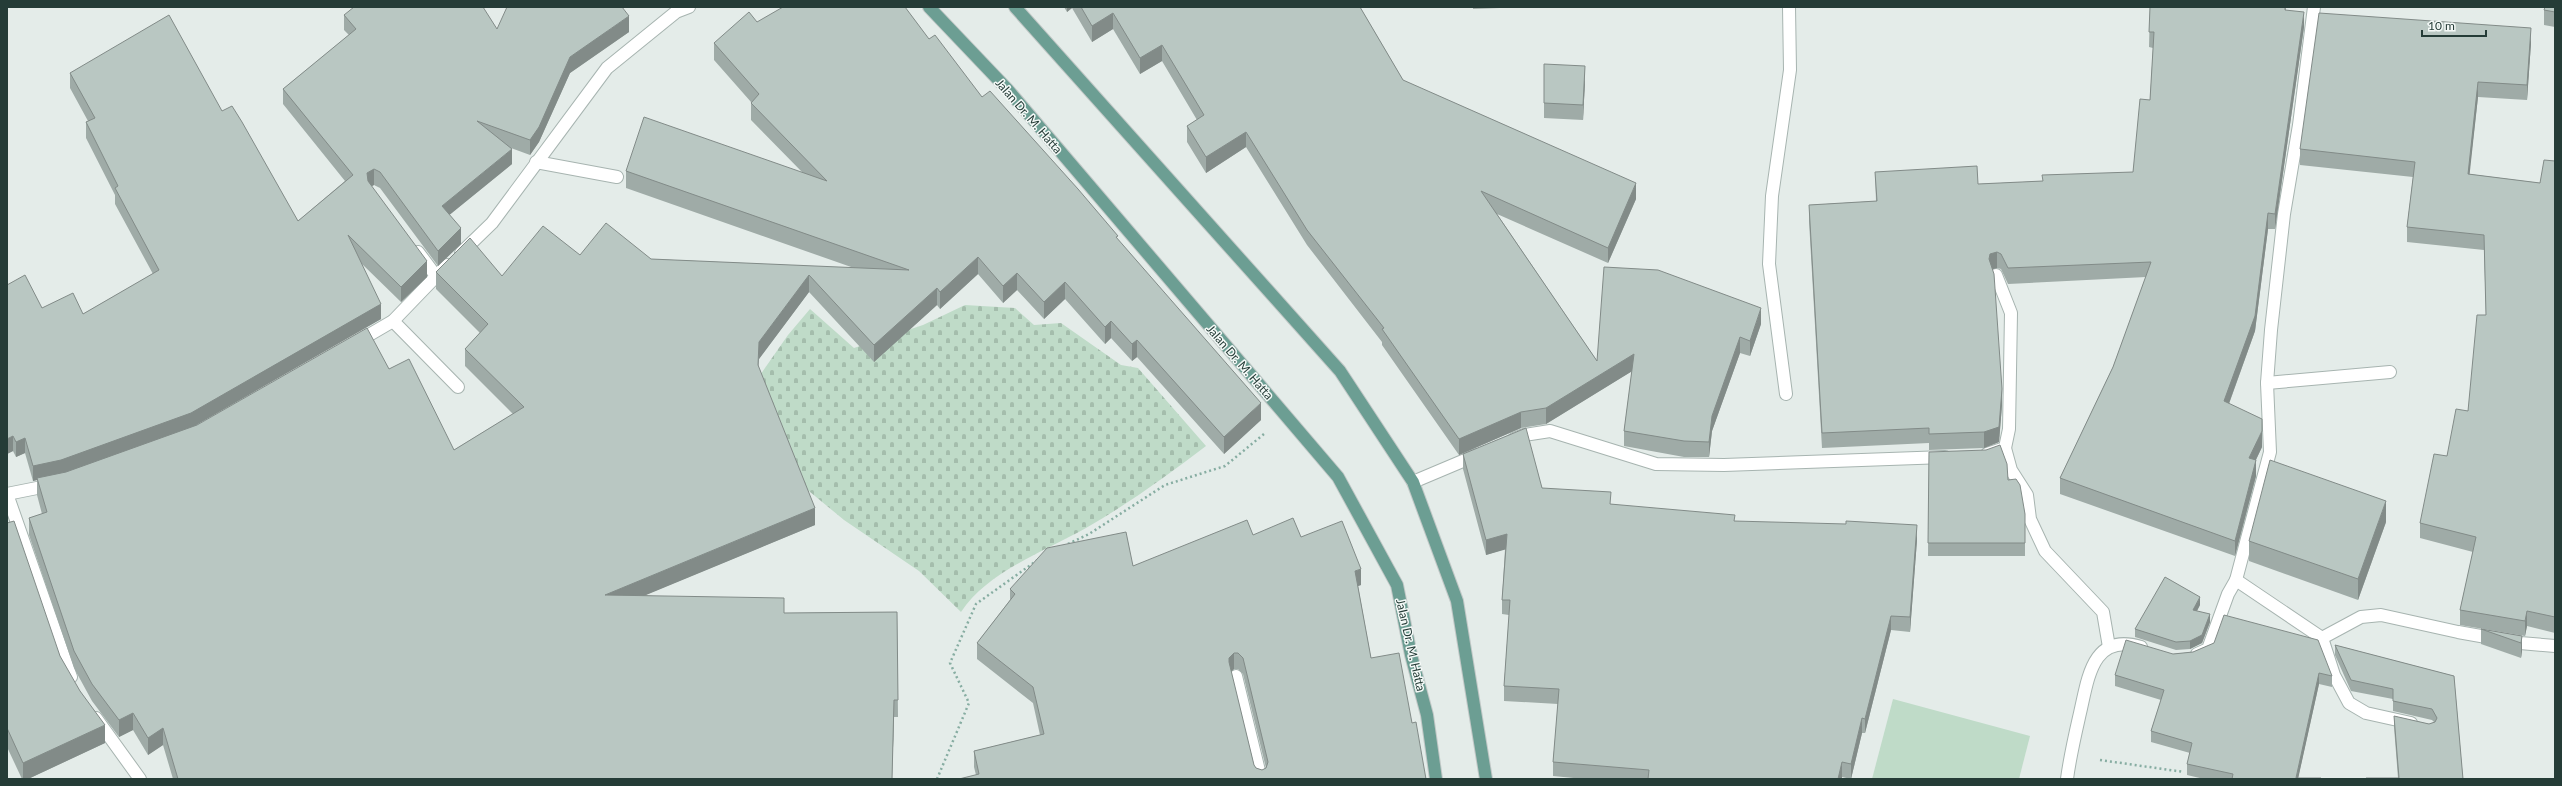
<svg xmlns="http://www.w3.org/2000/svg" width="2562" height="786" font-family="Lato,sans-serif">
<defs>
<pattern id="cemetery-stones" width="16" height="16" patternUnits="userSpaceOnUse"><rect width="16" height="16" fill="#bfdbc8"/><path d="M2 7V4a2 2 0 0 1 4 0v3zM10 15v-3a2 2 0 0 1 4 0v3z" fill="#a4bdac"/></pattern>
</defs>
<rect width="100%" height="100%" fill="#e4ece9"/>
<path fill="url(#cemetery-stones)" d="M965,305L1015,308L1034,325L1061,323L1121,365L1138,368L1206,446C1168,475 1128,504 1086,528C1045,551 987,572 961,612L919,571L844,520L804,487L758,378L788,335L810,309L854,348L923,325Z"/>
<path fill="#bfdbc8" d="M1893,699L2030,736L2019,779H1872Z"/>
<g fill="none" stroke-linecap="round" stroke-linejoin="round">
<defs>
<g id="street">
<path d="M536,162L617,177"/>
<path d="M418,252L436,276"/>
<path d="M461,253L492,223L607,68L676,12L689,7"/>
<path d="M393,321L458,387"/>
<path d="M357,342L393,321L447,265"/>
<path d="M2267,383L2390,372"/>
<path d="M1786,394L1769,264L1772,196L1790,70L1789,7"/>
<path d="M1514,439L1524,435L1550,431L1656,464L1724,465L1945,457"/>
<path d="M2005,448L2011,470L2027,495L2030,519L2045,551L2103,612L2109,647"/>
<path d="M1987,454L2005,448L2009,429L2011,313L1996,275"/>
<path d="M1413,482L1477,455"/>
<path d="M52,485L7,494L71,677"/>
<path d="M2236,580L2270,452L2267,383L2271,330L2284,214L2299,125L2314,7"/>
<path d="M2322,638L2361,617L2381,615L2458,632L2520,643L2555,646"/>
<path d="M2197,654L2208,649L2228,594L2236,580L2322,638L2334,675L2349,703L2366,713L2411,723"/>
<path d="M1236,676L1261,779"/>
<path d="M96,718L140,779"/>
<path d="M2067,779C2070,756 2075,735 2080,713C2088,679 2092,632 2141,647"/>
</g>
<g id="primary">
<path d="M929,7L1008,90L1338,477L1397,585L1411,655L1427,715L1436,779"/>
<path d="M1015,7L1340,371L1413,482L1457,601L1486,779"/>
</g>
</defs>
<use href="#street" stroke="#a7b4b0" stroke-width="14"/>
<use href="#primary" stroke="#c2c8c7" stroke-width="14"/>
<g stroke="#87ada2" stroke-width="2.5" stroke-dasharray="2 3" stroke-linecap="butt">
<path d="M1068,544L1089,534L1165,485L1225,466L1264,434"/>
<path d="M2100,760L2184,772"/>
<path d="M937,779L969,703L950,663L976,604L1039,559"/>
</g>
<use href="#street" stroke="#fff" stroke-width="12"/>
<use href="#primary" stroke="#6c9e93" stroke-width="12"/>
</g>
<g fill="#9faba7" fill-rule="evenodd">
<path d="M1064,7H1360L1403,80L1636,199L1608,263L1497,214L1597,361L1761,324L1750,356L1740,353L1712,431L1709,457H1684L1624,446V431L1632,371L1546,424L1521,428L1459,455L1382,345V342L1307,245L1246,147L1206,173L1187,142V126L1197,120L1162,61L1140,74L1113,29L1092,42L1072,8L1067,12Z"/>
<path d="M1473,7H1527L1473,9Z"/>
<path d="M2150,7H2286V11L2304,27L2275,229H2268L2255,331L2229,404L2262,447L2256,460V476L2235,556L2060,494V478L2113,367L2146,277L2008,284L2001,269L1997,268L1992,269L2002,405L1999,442L1984,448L1929,450V443L1822,448L1809,221V205L1876,201L1875,172L1978,184L2042,181L2133,172L2150,100L2153,48L2149,47Z"/>
<path d="M2555,7V27L2544,25V10Z"/>
<path d="M344,15L497,29L629,32L570,73L539,142L530,155L511,148L512,164L449,215L461,244L438,266L380,188L374,185L371,186L427,277L401,302L362,264L381,319L196,425L389,369L454,450L513,414L465,366V349L480,333L436,289V272L502,276L580,255L651,259L854,268L626,188V171L802,172L751,120V102L714,60V43L757,22L929,39L982,97L1118,240L1261,420L1224,454L1137,357L1132,361L1111,338L1105,344L1065,299L1044,319L1017,290L1003,303L978,274L940,309L937,305L874,362L809,292L759,359L758,367L815,525L645,595L784,613L897,612L898,717H894L892,779H173L163,745L148,755L133,730L119,737L92,701L74,668L29,535V518L42,514L37,495V480L33,481L25,453L16,457L13,451L7,454L42,308L83,314L153,274L115,204V195L86,138V122L88,121L70,88V73L222,111L298,221L345,181L283,104V89L349,35L344,30Z"/>
<path d="M2531,43L2527,100L2478,97L2469,174L2540,183L2555,161V633L2527,626L2525,636L2460,625V610L2473,552L2420,538V523L2447,456L2468,411L2486,315L2484,250L2407,242V227L2413,177L2300,165V149Z"/>
<path d="M1544,64L1585,81L1583,120L1544,118Z"/>
<path d="M1929,452L2008,480L2025,514V556H1928Z"/>
<path d="M1463,454L1542,488L1611,504L1735,521L1917,540L1910,632L1891,630L1865,733H1862L1851,779L1842,777V779H1584L1553,776V762L1558,704L1504,701V686L1509,615L1502,614V600L1505,549L1486,555L1463,469Z"/>
<path d="M2386,522L2358,600L2249,561V541Z"/>
<path d="M7,523L60,656L105,743L28,779H22L7,747Z"/>
<path d="M1253,535L1301,537L1361,585L1358,586L1371,658L1412,723L1426,779L976,775L974,767V751L1040,735L1033,703L977,659V643L1010,600V589L1133,566ZM1234,669H1238L1243,674L1266,768L1262,770L1256,768L1254,765L1231,672Z"/>
<path d="M2200,605L2197,611L2210,622L2202,643L2190,649L2176,650L2135,637V629Z"/>
<path d="M2481,629L2522,636V651L2521,658L2481,644Z"/>
<path d="M2214,643L2332,676V687L2319,684L2298,778L2321,779H2204L2187,775V764L2190,753L2151,742V731L2161,700L2115,686V675L2173,654L2193,652Z"/>
<path d="M2335,645L2454,676L2463,779L2398,778L2394,727V716L2429,724L2434,722L2432,720L2393,711V699L2351,691L2335,655Z"/>
</g>
<g fill="#828b88">
<path d="M1067,7H1072V8L1067,12Z"/>
<path d="M2304,12V27L2275,229V214Z"/>
<path d="M1113,13V29L1092,42V26Z"/>
<path d="M629,16V32L570,73L539,142L530,155V140L570,57Z"/>
<path d="M2531,28V43L2527,100V85Z"/>
<path d="M1162,45V61L1140,74V58Z"/>
<path d="M1585,66V81L1583,120V105Z"/>
<path d="M2478,82V97L2468,189V174Z"/>
<path d="M1246,132V147L1206,173V157Z"/>
<path d="M512,149V164L442,221V206Z"/>
<path d="M374,169V185L367,189V173Z"/>
<path d="M1636,183V199L1608,263V248Z"/>
<path d="M2268,213V229L2255,331L2224,417V401Z"/>
<path d="M461,228V244L438,266V251Z"/>
<path d="M1997,252V268L1990,270L1989,259L1990,254Z"/>
<path d="M978,257V274L940,309V292Z"/>
<path d="M427,261V277L401,302V287Z"/>
<path d="M1017,273V290L1003,303V286Z"/>
<path d="M809,275V292L759,359L758,382L759,342Z"/>
<path d="M1065,282V299L1044,319V302Z"/>
<path d="M937,288V305L874,362V345Z"/>
<path d="M381,304V319L191,428L61,475L37,478V480L33,481V466Z"/>
<path d="M1761,308V324L1750,356V341Z"/>
<path d="M1111,321V338L1105,344V327Z"/>
<path d="M1740,337V353L1712,431L1709,457V442L1712,416Z"/>
<path d="M1137,340V357L1132,361V344Z"/>
<path d="M1634,354V370L1546,424V408Z"/>
<path d="M2002,389V405L1999,442L1984,448V432Z"/>
<path d="M1261,403V420L1224,454V437Z"/>
<path d="M1521,412V428L1459,455V439Z"/>
<path d="M2262,431V447L2249,474V458Z"/>
<path d="M13,436V451L7,454V439Z"/>
<path d="M25,438V453L16,457V442Z"/>
<path d="M2256,460V476L2235,556V541Z"/>
<path d="M2386,501V522L2358,600V579Z"/>
<path d="M815,508V525L605,612V595Z"/>
<path d="M1917,525V540L1910,632V617Z"/>
<path d="M1507,534V549L1486,555V540Z"/>
<path d="M1361,569V585L1355,587V571Z"/>
<path d="M2200,597V605L2193,618V610Z"/>
<path d="M2527,611V626L2525,636V621Z"/>
<path d="M2210,614V622L2202,643L2190,649V641Z"/>
<path d="M1891,616V630L1865,733V719Z"/>
<path d="M2522,636V651L2521,658V643Z"/>
<path d="M1234,653V669L1229,674V658Z"/>
<path d="M2319,673V684L2298,779H2296Z"/>
<path d="M894,700V717L892,779Z"/>
<path d="M133,713V730L119,737V720Z"/>
<path d="M1862,718V733L1851,779V764Z"/>
<path d="M105,725V743L28,779H23V763Z"/>
<path d="M163,728V745L148,755V738Z"/>
<path d="M1842,762V779H1838Z"/>
</g>
<g fill="#b9c7c2" stroke="#828b88" fill-rule="evenodd">
<path d="M354,7H483L497,29L507,7H622L629,16L570,57L539,127L530,140L477,121L512,149L442,206L461,228L438,251L380,172L374,169L367,173L368,181L427,261L401,287L348,235L381,304L191,413L61,460L33,466L25,438L16,442L13,436L7,439V285L25,275L42,308L73,293L83,314L159,270L115,188L118,186L86,122L95,118L70,73L169,15L222,111L232,106L242,122L298,221L353,175L283,89L356,29L344,15Z"/>
<path d="M783,7H905L929,39L935,35L982,97L990,91L1078,189L1118,236L1116,237L1261,403L1224,437L1137,340L1132,344L1111,321L1105,327L1065,282L1044,302L1017,273L1003,286L978,257L940,292L937,288L874,345L809,275L759,342L758,365L815,508L605,595L784,598V613L897,612L898,700H894L892,779H178L163,728L148,738L133,713L119,720L92,684L74,651L29,518L47,512L37,478L66,472L197,425L367,328L389,369L409,359L454,450L524,407L465,349L488,324L436,272L470,238L502,276L543,226L580,255L606,223L651,259L909,270L626,171L644,117L827,181L751,103L759,94L714,43L749,12L757,22Z"/>
<path d="M1081,7H1360L1403,80L1636,183L1608,248L1481,191L1597,361L1604,267L1658,270L1761,308L1750,341L1740,337L1712,416L1709,442L1684,441L1624,431L1634,354L1546,408L1521,412L1459,439L1382,329L1384,328L1307,230L1246,132L1206,157L1187,126L1204,115L1162,45L1140,58L1113,13L1092,26Z"/>
<path d="M2150,7H2285V10L2304,12L2275,214L2268,213L2255,316L2224,401L2262,419V431L2249,458L2256,460L2235,541L2060,478L2113,367L2151,262L2008,268L2001,254L1997,252L1990,254L1989,259L1994,274L2002,389L1999,427L1984,432L1929,434V428L1822,433L1809,205L1877,201L1875,172L1977,166L1978,184L2043,181L2042,175L2133,172L2140,99L2150,100L2154,32H2149Z"/>
<path d="M2545,7H2555V12L2544,10Z"/>
<path d="M2319,13L2531,28L2527,85L2478,82L2468,174L2540,183L2544,160L2555,161V617L2527,611L2525,621L2460,610L2476,537L2420,523L2434,454L2447,456L2456,409L2468,411L2477,315H2486L2484,235L2407,227L2415,162L2300,149Z"/>
<path d="M1544,64L1585,66L1583,105L1544,103Z"/>
<path d="M1526,428L1542,488L1611,492L1610,504L1735,515L1734,521L1846,524V521L1917,525L1910,617L1891,616L1865,719L1862,718L1851,764L1842,762L1838,779H1648L1649,770L1553,762L1559,689L1504,686L1510,600H1502L1507,534L1486,540L1463,454Z"/>
<path d="M2000,445L2007,464L2008,480L2016,479L2020,485L2025,514V543H1928L1929,452L1986,450Z"/>
<path d="M2270,460L2386,501L2358,579L2249,541Z"/>
<path d="M1293,518L1301,537L1342,521L1361,569L1355,571L1371,658L1399,653L1412,723L1416,722L1426,779H959L979,774L974,751L1044,734L1033,687L977,643L1015,594L1010,589L1047,548L1126,532L1133,566L1247,520L1253,535ZM1234,653H1238L1243,658L1268,762L1266,768L1262,770L1256,768L1254,765L1229,662V658Z"/>
<path d="M14,521L60,656L80,691L105,725L23,763L7,728V523Z"/>
<path d="M2165,577L2200,597L2193,610L2210,614L2202,635L2190,641L2176,642L2135,629Z"/>
<path d="M2224,615L2318,640L2332,676L2319,673L2296,778H2321V779H2232L2233,774L2187,764L2192,743L2151,731L2164,690L2115,675L2126,640L2173,654L2193,652L2214,643Z"/>
<path d="M2481,629L2522,636L2521,643Z"/>
<path d="M2335,645L2454,676L2463,779H2366V778H2399L2394,716L2429,724L2435,722L2437,718L2432,709L2393,701V689L2351,680Z"/>
</g>
<g text-anchor="middle" dominant-baseline="central" stroke-width="3" stroke-linejoin="round" paint-order="stroke">
<g font-size="12" fill="#253c37" stroke="#f4f9f7">
<text transform="translate(1029 116) rotate(49)">Jalan Dr. M. Hatta</text>
<text transform="translate(1240 362) rotate(49)">Jalan Dr. M. Hatta</text>
<text transform="translate(1411 645) rotate(77)">Jalan Dr. M. Hatta</text>
</g>
</g>
<rect width="2562" height="786" fill="none" stroke="#253c37" stroke-width="16"/>
<path d="M2422 30v6h64v-6" fill="none" stroke="#253c37" stroke-width="2"/>
<text x="2428" y="30" font-size="12" fill="#253c37" stroke="#f4f9f7" stroke-width="3" paint-order="stroke">10 m</text>
</svg>
